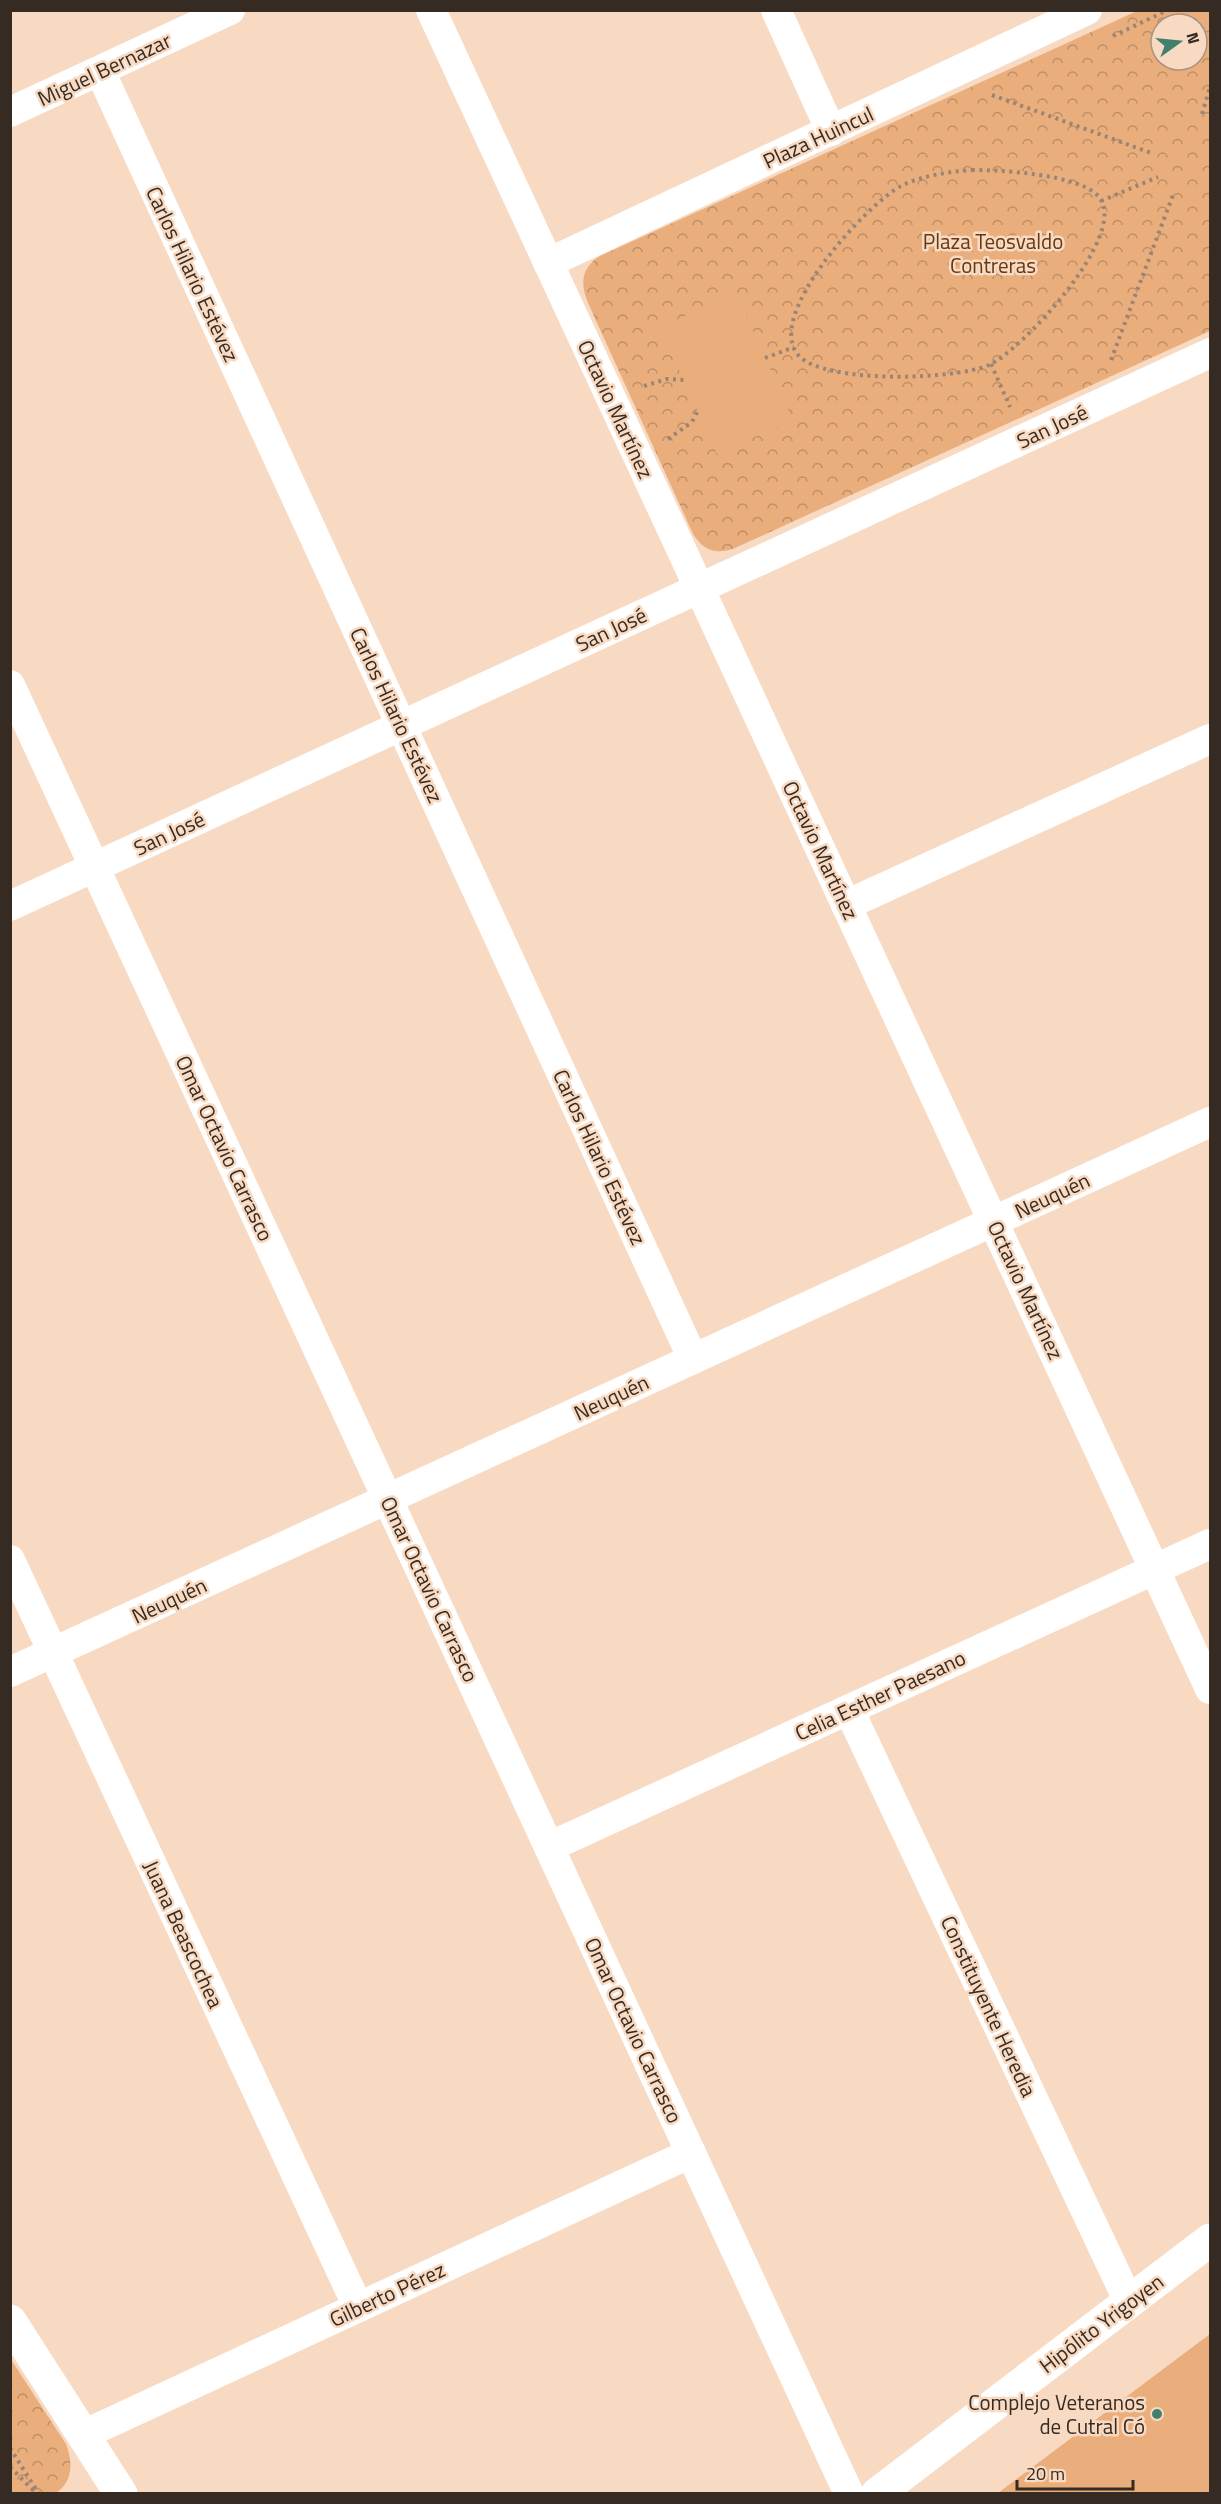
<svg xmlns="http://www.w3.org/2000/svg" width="1221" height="2504" font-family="'Titillium Web',sans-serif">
<defs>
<pattern id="park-crowns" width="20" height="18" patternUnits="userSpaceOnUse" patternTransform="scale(1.5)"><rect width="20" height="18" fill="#eaae7d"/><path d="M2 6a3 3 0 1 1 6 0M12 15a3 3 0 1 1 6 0" fill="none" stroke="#be8e66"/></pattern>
</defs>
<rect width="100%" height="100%" fill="#f8d9c2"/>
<g fill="url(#park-crowns)" fill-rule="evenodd">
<path d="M1137,11H1210V331L735,548C716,555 704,551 693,534L588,303C580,283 581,268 600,256ZM1161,24H1197V60H1161Z"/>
<path d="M10,2358L66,2444C73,2463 73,2481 56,2493H14L11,2490Z"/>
</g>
<g fill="#eaae7d">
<path d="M736,293L793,420L717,454L660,327Z"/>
<path d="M1210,2334V2493H998Z"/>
</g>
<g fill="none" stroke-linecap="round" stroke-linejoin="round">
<g stroke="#9a8575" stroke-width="4" stroke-dasharray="3 4.5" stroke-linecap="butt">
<path d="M1113,36L1168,10"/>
<path d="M992,95L1154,154"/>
<path d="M1202,114L1210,87"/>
<path d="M972,170C1000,170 1080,174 1099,197C1130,234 1022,350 989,365C955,380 826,384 799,356C762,317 867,204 901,186C923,175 948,172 972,170Z"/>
<path d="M1101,201L1158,177"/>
<path d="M765,358L794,347"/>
<path d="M1111,360L1173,195"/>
<path d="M991,364L1010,407"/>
<path d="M644,386L667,379L684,380"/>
<path d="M668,439L692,422L698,410"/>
<path d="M10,2448L39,2494"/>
<path d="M10,2467L37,2494"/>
</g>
<g stroke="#fff" stroke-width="30">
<path d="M431,10L1210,1689"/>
<path d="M776,10L831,131"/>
<path d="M100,71L693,1359"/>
<path d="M10,112L230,10"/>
<path d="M548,263L1087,10"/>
<path d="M10,685L849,2494"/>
<path d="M846,905L1210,739"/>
<path d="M10,906L1210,353"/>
<path d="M10,1560L358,2307"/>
<path d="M10,1672L1210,1122"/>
<path d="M849,1710L1129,2302"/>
<path d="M549,1847L1210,1544"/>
<path d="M83,2435L691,2153"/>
</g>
<g stroke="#fff" stroke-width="33">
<path d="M10,2321L121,2494"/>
<path d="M877,2494L1210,2240"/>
</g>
</g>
<circle fill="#41806f" stroke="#f8d9c2" stroke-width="2" cx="1157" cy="2414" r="6"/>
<g text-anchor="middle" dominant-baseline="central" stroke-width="5" stroke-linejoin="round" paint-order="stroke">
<g font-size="21" fill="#362b22" stroke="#f8d9c2">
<text transform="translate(104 69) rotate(-25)">Miguel Bernazar</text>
<text transform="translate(818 137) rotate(-25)">Plaza Huincul</text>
<text transform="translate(193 274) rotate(65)">Carlos Hilario Estévez</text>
<text transform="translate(616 409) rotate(65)">Octavio Martínez</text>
<text transform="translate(1052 426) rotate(-25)">San José</text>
<text transform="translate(611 629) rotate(-25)">San José</text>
<text transform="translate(397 715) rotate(65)">Carlos Hilario Estévez</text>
<text transform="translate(169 833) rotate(-25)">San José</text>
<text transform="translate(821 850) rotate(65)">Octavio Martínez</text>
<text transform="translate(225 1148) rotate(65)">Omar Octavio Carrasco</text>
<text transform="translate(600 1157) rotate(65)">Carlos Hilario Estévez</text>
<text transform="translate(1052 1195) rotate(-25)">Neuquén</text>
<text transform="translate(1026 1290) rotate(65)">Octavio Martínez</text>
<text transform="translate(611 1397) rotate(-25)">Neuquén</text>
<text transform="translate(430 1589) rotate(65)">Omar Octavio Carrasco</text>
<text transform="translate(169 1600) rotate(-25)">Neuquén</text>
<text transform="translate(880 1695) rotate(-25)">Celia Esther Paesano</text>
<text transform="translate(184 1934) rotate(65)">Juana Beascochea</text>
<text transform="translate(989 2006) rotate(65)">Constituyente Heredia</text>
<text transform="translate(634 2030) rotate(65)">Omar Octavio Carrasco</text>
<text transform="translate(387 2294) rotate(-25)">Gilberto Pérez</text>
<text transform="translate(1101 2323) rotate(-37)">Hipólito Yrigoyen</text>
</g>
<g font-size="21" fill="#643911" stroke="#f8d9c2">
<text x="993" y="241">Plaza Teosvaldo<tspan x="993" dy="24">Contreras</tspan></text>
</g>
<g font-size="21" fill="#362b22" stroke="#f8d9c2" text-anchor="end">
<text x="1145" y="2402">Complejo Veteranos<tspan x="1145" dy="24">de Cutral Có</tspan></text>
</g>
</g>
<rect width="1221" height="2504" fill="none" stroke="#362b22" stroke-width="24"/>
<g transform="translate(1179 42) rotate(75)"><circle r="28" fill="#f8d9c2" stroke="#aa9382" stroke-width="1.5"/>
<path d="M0-4.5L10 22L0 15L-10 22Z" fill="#41806f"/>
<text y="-9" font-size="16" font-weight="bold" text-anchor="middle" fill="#362b22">N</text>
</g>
<path d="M1017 2480v9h116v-9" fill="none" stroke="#362b22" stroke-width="3"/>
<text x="1026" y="2480" font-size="18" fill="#362b22" stroke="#f8d9c2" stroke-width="4.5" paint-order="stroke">20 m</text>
</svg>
